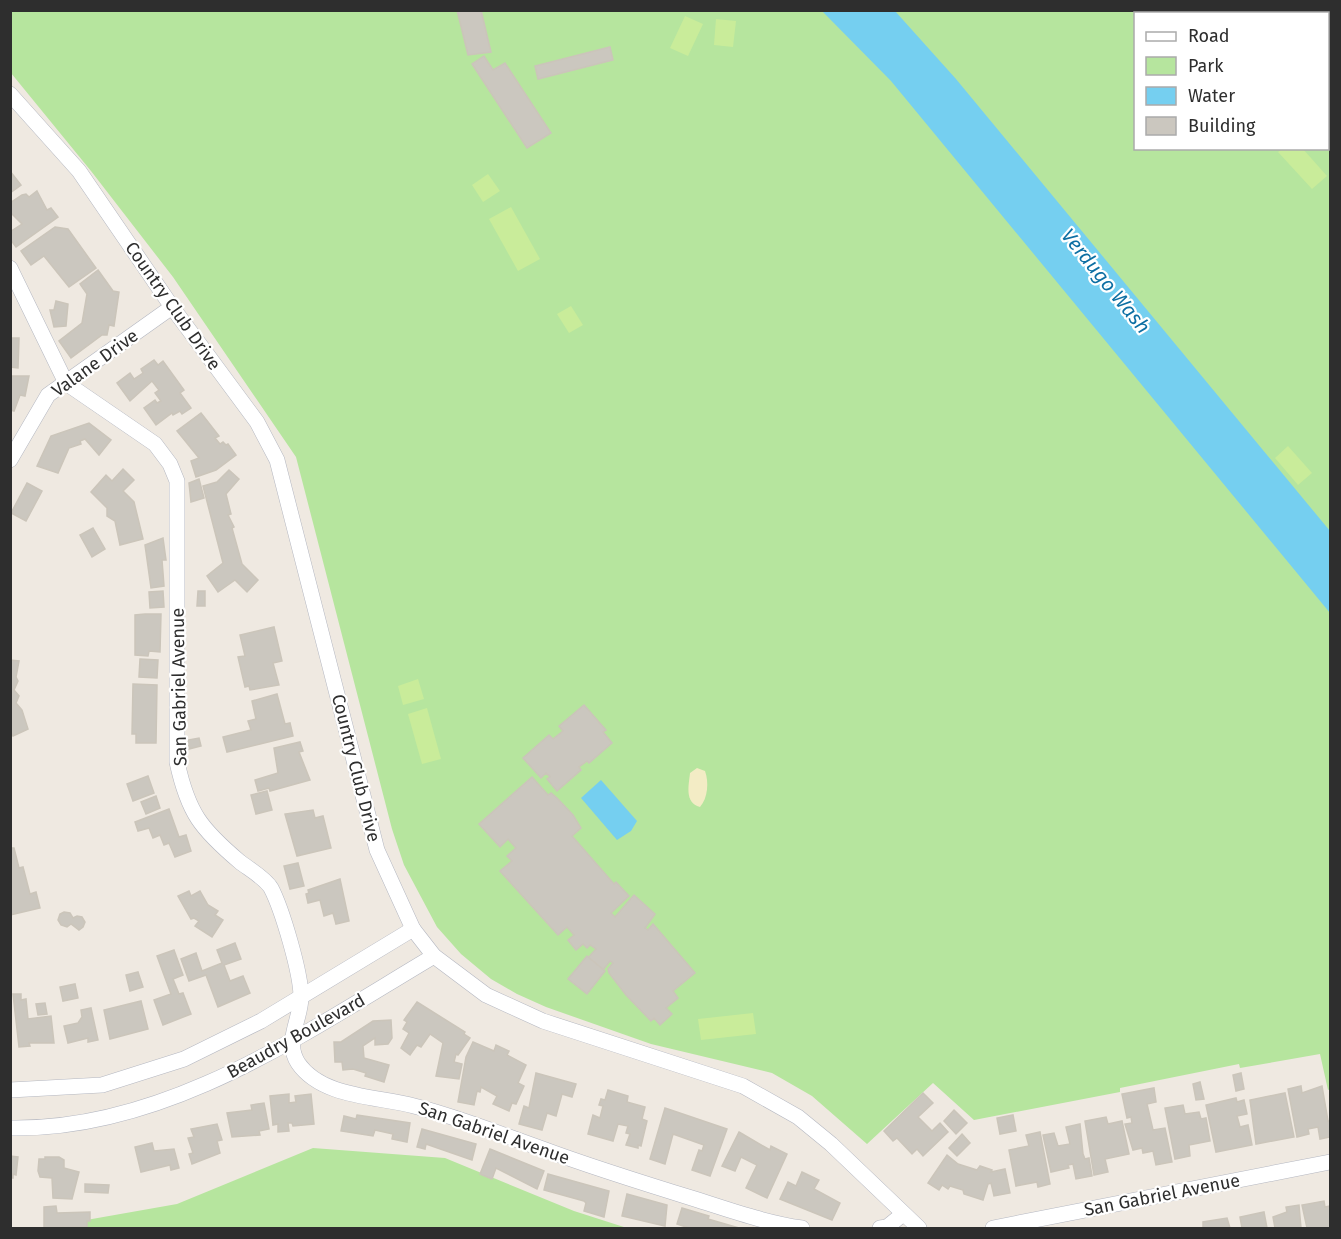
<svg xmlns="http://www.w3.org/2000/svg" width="1341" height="1239" font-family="'Fira Sans',sans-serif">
<rect width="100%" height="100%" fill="#efe9e1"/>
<g fill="#b6e59e" fill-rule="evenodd">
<path d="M10,11H1327L1330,16V1089L1328,1090L1320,1054L1240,1068L1239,1064L1120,1088V1092L974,1120L933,1083L867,1144L812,1096L772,1073L651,1044L546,1007L517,994L491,979L461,954L437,927L404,865L392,829L296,457L173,277L91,171L11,73ZM1136,14H1328V148H1136Z"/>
<path d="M313,1148L445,1158L574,1211L627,1228H41L177,1204Z"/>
</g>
<path fill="#f3ecc5" d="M697,768L705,771C709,782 708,798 700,807C684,803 689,784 690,773Z"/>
<g fill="#c9ec9a">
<path d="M685,16L703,24L688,56L670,48Z"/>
<path d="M716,19L736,21L733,47L714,45Z"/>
<path d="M1282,149H1303L1327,176L1312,189L1278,152Z"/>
<path d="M488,174L500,191L483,202L472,185Z"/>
<path d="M511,207L540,259L518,271L489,219Z"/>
<path d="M571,306L583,325L569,333L557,314Z"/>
<path d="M1288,446L1312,473L1298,485L1275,458Z"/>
<path d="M418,679L424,699L403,705L398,686Z"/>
<path d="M427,708L441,759L422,764L408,714Z"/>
<path d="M753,1013L756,1034L701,1040L698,1019Z"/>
</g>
<g fill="#75cff0">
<path d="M822,11H895L956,79L1330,531V613L891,81Z"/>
<path d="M601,780L637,821L631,831L617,840L581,798Z"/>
</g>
<g fill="#cbc7bf" stroke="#cbc5ba" stroke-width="1.5">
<path d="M457,10H481L491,52L468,55Z"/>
<path d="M610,47L613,60L538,79L535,66Z"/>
<path d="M484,56L493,70L505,63L551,133L527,148L472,64Z"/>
<path d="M10,171L21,185L10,193Z"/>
<path d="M37,191L47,210L51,208L58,217L16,247L10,239V232L22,224L10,212V203L22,195L26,194L29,197Z"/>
<path d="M55,227L68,229L96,268L69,287L44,256L31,265L21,251Z"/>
<path d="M98,270L113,291L119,292L114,326L109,325L107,335H102L71,358L59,341L82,323L87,294L80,284Z"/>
<path d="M56,301L68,304L66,326L54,327L50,310H54Z"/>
<path d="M10,338H19L18,368L10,367Z"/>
<path d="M154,360L158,365L163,361L184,390L180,393L191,408L182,414L180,411L173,415L172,413L156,425L144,408L155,400L157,403L161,401L155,393L159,390L152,381L130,401L117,383L130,373L134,379L143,373L141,369Z"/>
<path d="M10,376H29L25,396L20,395L14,411L10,410Z"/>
<path d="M201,413L219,436L215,438L220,444L223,442L226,445L228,444L236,455L216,470L196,477L191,461L199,458L177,431Z"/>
<path d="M89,423L111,440L99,455L85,439L80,441L81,444L69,448L58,473L37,466L51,436Z"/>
<path d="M123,469L134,480L123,491L134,502L143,539L120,545L115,521L107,516V508L91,492L106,475L112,481Z"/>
<path d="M229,470L239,479L226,494L231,514L228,515L234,527L232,528L242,564L258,580L247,592L235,580L218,592L207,576L223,563L203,486L217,482Z"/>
<path d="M199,479L204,498L191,502L189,483Z"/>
<path d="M27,483L42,491L26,521L11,513Z"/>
<path d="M93,528L105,549L92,557L80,535Z"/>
<path d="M163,538L166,560H162L164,586L151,588L145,545Z"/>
<path d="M163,591L164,607L150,608L149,592Z"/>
<path d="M198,591H205V606H197Z"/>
<path d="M145,614H161L160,652L149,651L148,656L135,655V615Z"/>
<path d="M274,627L282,661L273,663L279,685L250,690L249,686L245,687L238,657L245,656L240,635Z"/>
<path d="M140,659L158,660L157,678L139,677Z"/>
<path d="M10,660L19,661L16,677L18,681L14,690L19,696L16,703L22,710L28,729L13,736L10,731Z"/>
<path d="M133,684L157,685L156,743H136V734H132Z"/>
<path d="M277,694L285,724L290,723L293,736L227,752L223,737L251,730L248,721L256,719L252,701Z"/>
<path d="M584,705L606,730L603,732L612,743L589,763L587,761L579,767L581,770L557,791L547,779L550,777L546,773L541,778L523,758L549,735L553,739L563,731L559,726Z"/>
<path d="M199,738L201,746L189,749L188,740Z"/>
<path d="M300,742L303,751L299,752L310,780L270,791L269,788L258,791L255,780L278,773L274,748Z"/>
<path d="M148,776L154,793L133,801L127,784Z"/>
<path d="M532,777L548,795L551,793L557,798L573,815L581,828L572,836L614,884L616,882L629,896L611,913L615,917L634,895L655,914L645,928L648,930L653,924L695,973L673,991L678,998L666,1008L672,1014L660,1025L654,1018L651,1021L626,995L609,973L608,969L613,963L610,961L603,970L588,958L596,949L590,945L587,948L583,944L576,950L568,940L574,935L567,927L558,935L500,871L512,861L507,856L516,848L508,839L500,847L479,824Z"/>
<path d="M267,791L272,810L256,814L251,795Z"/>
<path d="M156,796L160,808L146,814L141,802Z"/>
<path d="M169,809L179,837L186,835L191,851L175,857L169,843L164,845L160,835L153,838L149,828L138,831L135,822Z"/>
<path d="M313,810L315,818L323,816L331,848L297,856L285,814Z"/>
<path d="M10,848H14L19,868L23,867L30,894L36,892L40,908L10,915Z"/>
<path d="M298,863L304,886L290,889L284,866Z"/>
<path d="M340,879L349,921L336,924L333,913L324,916L320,900L308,903L306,894L309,893L308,890Z"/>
<path d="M189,891L191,896L200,891L208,905L218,911L215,915L223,920L212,937L195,926L199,921L194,918L191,919L178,896Z"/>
<path d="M64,912L70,913L73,918L77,916L82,917L85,922L83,927L79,930L71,924L67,927L61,925L58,920L60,914Z"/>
<path d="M235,943L241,959L224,965L230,981L243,976L250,993L218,1007L206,975L189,981L181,959L196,953L202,971L222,963L217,950Z"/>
<path d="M174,950L183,975L173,979L179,994L183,993L191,1014L163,1025L154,1000L171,994L157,956Z"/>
<path d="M587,956L605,971L587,994L568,979Z"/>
<path d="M138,972L143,987L130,991L126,975Z"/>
<path d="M75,984L78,998L63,1001L60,987Z"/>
<path d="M13,994H21V1000L26,999L28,1019L51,1016L54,1043H29L30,1046L19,1047Z"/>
<path d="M141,1001L148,1029L110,1039L104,1010Z"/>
<path d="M417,1002L465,1032L464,1034L470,1038L458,1055L456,1054L454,1062L462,1064L459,1079L436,1076L443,1043L430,1034L421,1047L417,1045L410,1055L401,1048L409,1033L403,1029L407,1022L404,1020Z"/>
<path d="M45,1003L47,1014L38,1015L36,1004Z"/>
<path d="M91,1008L98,1040L88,1042V1038L68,1043L64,1026L78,1023L82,1017L81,1010Z"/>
<path d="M391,1020L392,1038L388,1044L375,1045V1038L363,1046L364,1058L389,1065L384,1082L365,1076L366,1073L353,1069L343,1070L342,1062H335L334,1042H341L373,1021Z"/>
<path d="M473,1042L494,1051L496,1045L509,1051L507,1055L526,1065L518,1083L524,1086L516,1104L512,1103L509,1111L493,1104L497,1096L481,1087L480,1092L477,1091L474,1105L458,1102L466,1057Z"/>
<path d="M536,1073L576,1084L572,1097L562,1094L556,1116L547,1113L542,1130L519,1124L524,1106L529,1108Z"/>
<path d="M1241,1073L1244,1089L1236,1091L1233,1075Z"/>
<path d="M1200,1082L1204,1099L1196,1100L1193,1084Z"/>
<path d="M1301,1086L1302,1093L1322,1086L1328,1121H1330V1137L1320,1139L1318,1127L1308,1129L1309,1134L1297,1137L1288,1089Z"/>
<path d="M1154,1088L1156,1102L1147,1104L1153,1130L1165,1128L1172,1162L1156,1165L1153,1151L1143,1153L1142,1148L1133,1150L1125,1124L1132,1123L1131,1117L1127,1118L1122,1094Z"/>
<path d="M608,1090L628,1096L627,1102L645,1107L642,1119L647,1121L641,1146L638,1145V1148L626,1145L630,1134L626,1133L628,1126L618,1124L613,1141L588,1134L593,1115L600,1118L603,1106L599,1105L601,1099L605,1100Z"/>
<path d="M923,1093L933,1103L918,1117L932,1131L940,1123L948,1132L923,1156L917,1149L912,1154L897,1138L893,1141L884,1131Z"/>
<path d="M1285,1093L1294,1137L1256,1144L1250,1100Z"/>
<path d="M289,1094V1103L296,1102L295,1096L311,1094L314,1124L293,1126L292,1123H288L289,1131L278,1132V1124L273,1125L270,1096Z"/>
<path d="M1236,1098L1237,1102L1244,1100L1247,1114L1237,1116L1240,1127L1248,1125L1252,1145L1216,1152L1206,1105Z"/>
<path d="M264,1103L269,1129L259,1131L260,1135L232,1137L227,1113L252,1110L251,1105Z"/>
<path d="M1183,1105L1185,1114L1199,1112L1201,1119L1206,1118L1210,1141L1189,1145L1190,1156L1175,1159L1165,1108Z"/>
<path d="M665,1108L727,1129L710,1176L692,1170L699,1150L702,1151L704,1145L673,1134L665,1164L650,1159Z"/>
<path d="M954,1110L967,1123L956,1134L944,1121Z"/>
<path d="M357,1115L410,1123L407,1142L392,1139L393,1134L375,1130L373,1136L341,1131L344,1116L356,1119Z"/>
<path d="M1013,1115L1016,1131L1000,1134L997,1118Z"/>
<path d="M1106,1117L1108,1124L1122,1121L1129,1154L1105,1159L1108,1172L1094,1175L1085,1121Z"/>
<path d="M217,1124L222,1140L217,1141L220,1153L192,1164L189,1154L193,1153L188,1138L194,1137L191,1129Z"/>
<path d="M1080,1124L1083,1154L1085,1159L1089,1158L1092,1176L1076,1179L1073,1164L1068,1165L1069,1168L1051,1172L1043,1135L1054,1133L1058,1146L1070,1144L1066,1127Z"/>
<path d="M422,1129L476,1144L472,1160L426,1144L425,1149L417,1147Z"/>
<path d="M739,1132L770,1150L771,1146L787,1154L767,1198L746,1188L757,1165L741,1157L735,1171L722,1166Z"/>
<path d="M1040,1132L1050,1184L1038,1187L1037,1182L1016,1186L1009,1150L1029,1146L1026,1135Z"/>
<path d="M962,1134L970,1143L957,1156L949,1148Z"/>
<path d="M152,1143L154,1151L174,1149L179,1168L171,1170L170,1165L141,1172L135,1147Z"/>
<path d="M490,1149L544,1171L537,1189L496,1168L492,1179L480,1174Z"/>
<path d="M947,1155L958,1164L977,1170L980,1166L992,1170L991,1172L1005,1169L1010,1193L994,1196L991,1183L988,1184L983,1200L964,1194L963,1190L950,1186L948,1189L942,1185L939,1190L928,1183Z"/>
<path d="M10,1156L18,1157L16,1175L13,1174V1178H10Z"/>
<path d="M45,1157H59L64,1160V1168L79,1172L72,1199L53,1198L52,1178L40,1177L38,1171L39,1159H45Z"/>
<path d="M802,1172L819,1180L814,1189L840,1203L832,1220L780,1199L788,1182L796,1186Z"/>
<path d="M548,1174L609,1191L604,1217L584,1211L586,1203L584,1201L544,1190Z"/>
<path d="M85,1184L109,1185L108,1193L85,1192Z"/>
<path d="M627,1194L667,1205L665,1226L622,1216Z"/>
<path d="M1324,1201L1325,1207L1330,1206V1228H1307L1302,1205Z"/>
<path d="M1299,1205L1301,1228H1275L1273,1217L1287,1212L1286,1207Z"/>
<path d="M56,1206L57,1213L90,1212V1221H87V1227L44,1228V1207Z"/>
<path d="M682,1208L709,1216L708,1219L739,1228H689L677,1224Z"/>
<path d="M1264,1212L1267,1228H1242L1240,1217Z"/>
<path d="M1227,1218L1230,1228H1203V1222Z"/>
</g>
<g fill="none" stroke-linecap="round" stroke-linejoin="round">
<defs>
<g id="street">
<path d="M10,94L79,171L172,307L257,422L277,460L377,850L413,929L434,956L486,995L543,1021L743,1086L798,1117L831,1144L919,1228"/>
<path d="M10,268L66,383L155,444L170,464L177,481V762C188,813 201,829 240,862C249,869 265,878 271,888C282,909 301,973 301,997C301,1019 284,1041 298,1063C322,1098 377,1096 414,1106C458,1117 500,1134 543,1149C594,1168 646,1184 698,1200C732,1211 767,1223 802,1228"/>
<path d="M10,460L48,395L172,307"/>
<path d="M10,1090L102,1085L184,1059L261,1021L413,929"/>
<path d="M10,1128C166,1131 306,1032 434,956"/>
<path d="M880,1228L887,1227L903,1214"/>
<path d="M993,1228L1330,1162"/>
</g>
</defs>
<use href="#street" stroke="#b4b7c1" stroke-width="16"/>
<use href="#street" stroke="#fff" stroke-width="15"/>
</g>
<g text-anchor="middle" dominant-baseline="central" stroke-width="4.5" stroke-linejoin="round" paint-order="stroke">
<g font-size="18" fill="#2e2e2e" stroke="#fff">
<text transform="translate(173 306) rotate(55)">Country Club Drive</text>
<text transform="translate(95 363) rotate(-36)">Valane Drive</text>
<text transform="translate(179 687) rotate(-91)">San Gabriel Avenue</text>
<text transform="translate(356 768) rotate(76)">Country Club Drive</text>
<text transform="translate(296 1036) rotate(-29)">Beaudry Boulevard</text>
<text transform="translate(494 1133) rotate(19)">San Gabriel Avenue</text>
<text transform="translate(1162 1195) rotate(-11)">San Gabriel Avenue</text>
</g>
<g font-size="20" font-style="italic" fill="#0d6fa3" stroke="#fff">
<text transform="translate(1106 281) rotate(51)">Verdugo Wash</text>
</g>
</g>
<rect width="1341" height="1239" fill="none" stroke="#2e2e2e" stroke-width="24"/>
<rect x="1134" y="12" width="195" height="138" fill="#ffffff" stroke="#ababab" stroke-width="1.5"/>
<rect x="1146" y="32" width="30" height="9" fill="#ffffff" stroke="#ababab" stroke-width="1.5"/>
<text x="1188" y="42" font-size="18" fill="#2e2e2e">Road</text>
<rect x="1146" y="57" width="30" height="18" fill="#b6e59e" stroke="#ababab" stroke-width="1.5"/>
<text x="1188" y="72" font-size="18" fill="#2e2e2e">Park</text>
<rect x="1146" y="87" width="30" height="18" fill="#75cff0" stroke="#ababab" stroke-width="1.5"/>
<text x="1188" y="102" font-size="18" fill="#2e2e2e">Water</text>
<rect x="1146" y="117" width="30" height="18" fill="#cbc7bf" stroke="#ababab" stroke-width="1.5"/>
<text x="1188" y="132" font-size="18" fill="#2e2e2e">Building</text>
</svg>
